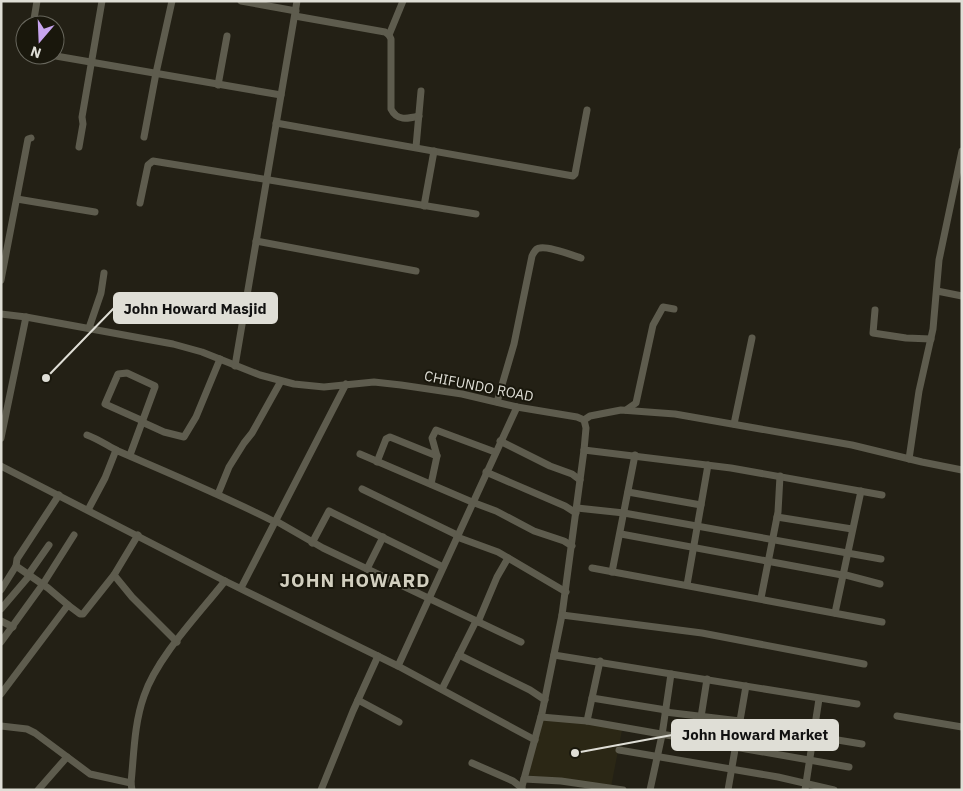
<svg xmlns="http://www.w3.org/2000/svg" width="963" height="791" font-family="'IBM Plex Sans',sans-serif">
<rect width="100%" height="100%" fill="#232015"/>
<path fill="#2b2715" d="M542,715L622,730L611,787L527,775Z"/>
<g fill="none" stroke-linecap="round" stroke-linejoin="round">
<g stroke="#5e5c4e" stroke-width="7">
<path d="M241,1L296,11"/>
<path d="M403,1L389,35L391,39V109C397,121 407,119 419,116"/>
<path d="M295,16L385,32L389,35"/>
<path d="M33,25L37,1"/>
<path d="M50,55L281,95"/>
<path d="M218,85L227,36"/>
<path d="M276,123L573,176L575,174L587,110"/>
<path d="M144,137L156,73L172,1"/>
<path d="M79,147L83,124L82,117L102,1"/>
<path d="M416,147L421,91"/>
<path d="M17,199L95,212"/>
<path d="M140,203L148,165L153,161L476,214"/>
<path d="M424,206L434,151"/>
<path d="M256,241L416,271"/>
<path d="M1,280L28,139L31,138"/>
<path d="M937,291L962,296"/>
<path d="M875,310L873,333L906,338L931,339"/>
<path d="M1,314L26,317L173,344L202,352L260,375L294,384L324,387L374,382L401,385L462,394L517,407L577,417L584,420L586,428L584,450L562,615L542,713L521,790"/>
<path d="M89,328L101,293L104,273"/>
<path d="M235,366L297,1"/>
<path d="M497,402L514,344L532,256C534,252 536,248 540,248C550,246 571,255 581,258"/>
<path d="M626,410L636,403L653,325L663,307L674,309"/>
<path d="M584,420L590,416L621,410L675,414L852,445L922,462L962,470"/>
<path d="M142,422L164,432L184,437L196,417L220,359"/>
<path d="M734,424L752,338"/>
<path d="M87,435C98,439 108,446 118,451C171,474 224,496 275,522"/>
<path d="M1,438L26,317"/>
<path d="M500,441L550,466L572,474L580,480"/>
<path d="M584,450L731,468L882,495"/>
<path d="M360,454L472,502L496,511L534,531L564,541L572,546"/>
<path d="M130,455L155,387V386L127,373L118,374L105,404L143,421"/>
<path d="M909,459L919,391L933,329L939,260L962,151"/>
<path d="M377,462L386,439L390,437L437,456"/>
<path d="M1,466L225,581L398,666L535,740"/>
<path d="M486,472L565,506L576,513"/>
<path d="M431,484L437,456L432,438L436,430L495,452"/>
<path d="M362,489L457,535"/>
<path d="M628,492L701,505"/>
<path d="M218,494L229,467L244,443L252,433L281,381"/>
<path d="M577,508L624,513L881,559"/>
<path d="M88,510L105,478L116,450"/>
<path d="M777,517L852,529"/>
<path d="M276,521L323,548L521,642"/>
<path d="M621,534L842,575"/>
<path d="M138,535L114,575L132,597L177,642"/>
<path d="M457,537L498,552L566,592"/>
<path d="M312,543L329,511L443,567"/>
<path d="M16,566L48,588L68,605"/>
<path d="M592,568L882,622"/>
<path d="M367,569L383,537"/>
<path d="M612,572L635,455"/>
<path d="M842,574L880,584"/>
<path d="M28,575L49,545"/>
<path d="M687,585L708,465"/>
<path d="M241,588L346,384"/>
<path d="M1,590L16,566L17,559L59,495"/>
<path d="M761,598L778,512L780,476"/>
<path d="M1,609L30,575"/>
<path d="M835,613L861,491"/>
<path d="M562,615L702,633L864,664"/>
<path d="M1,621L13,627"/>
<path d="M478,622L497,577L508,558"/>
<path d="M1,642L43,584L74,535"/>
<path d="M459,655L530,690L545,700"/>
<path d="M554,655L857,704"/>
<path d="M398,666L517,407"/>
<path d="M442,689L476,621"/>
<path d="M1,694L68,605L80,614H83L114,575"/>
<path d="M592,698L666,710"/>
<path d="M358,700L399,722"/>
<path d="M665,712L740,721"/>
<path d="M897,716L962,727"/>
<path d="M541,717L587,721L849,767"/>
<path d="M701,717L707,679"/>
<path d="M587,721L600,661"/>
<path d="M740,724L862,744"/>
<path d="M1,726L27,729L35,733L90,774L131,783L132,790"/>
<path d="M619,750L778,777L834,790"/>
<path d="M472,763L513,781L522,788"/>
<path d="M524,779L561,781L623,790"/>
<path d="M131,783C134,754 134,724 144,696C157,657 199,614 225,581"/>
<path d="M38,790L67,757"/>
<path d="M321,790L353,711L378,656"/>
<path d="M650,790L662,735L671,674"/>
<path d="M728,790L746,686"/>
<path d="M805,790L819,699"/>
</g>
</g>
<g text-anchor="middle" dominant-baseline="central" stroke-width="4" stroke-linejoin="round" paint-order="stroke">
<g font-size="14" fill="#dfded6" stroke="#19170c">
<text transform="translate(479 386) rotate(11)">CHIFUNDO ROAD</text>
</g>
<g font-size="19" font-weight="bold" letter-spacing="1" fill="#d2cfbf" stroke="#19170c">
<text x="355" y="580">JOHN HOWARD</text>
</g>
</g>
<path fill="none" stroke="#dfded6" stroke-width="2" d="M46 378L114 308M575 753L672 735"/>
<g fill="#dfded6" stroke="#19170c" stroke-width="2">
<circle cx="46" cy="378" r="5"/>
<circle cx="575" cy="753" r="5"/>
</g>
<g fill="#dfded6" stroke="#dfded6" stroke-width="2">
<rect x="114" y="293" width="163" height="30" rx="5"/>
<rect x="672" y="720" width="166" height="30" rx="5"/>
</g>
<g font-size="15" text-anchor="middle" font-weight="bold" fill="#111">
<text x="195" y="314">John Howard Masjid</text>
<text x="755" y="740">John Howard Market</text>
</g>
<rect width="963" height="791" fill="none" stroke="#dfded6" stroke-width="5"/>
<g transform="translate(40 40) rotate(199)"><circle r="24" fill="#19170c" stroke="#68675d"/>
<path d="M0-4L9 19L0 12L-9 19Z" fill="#c8a5ef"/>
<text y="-8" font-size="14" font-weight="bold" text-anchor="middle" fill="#dfded6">N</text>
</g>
</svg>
